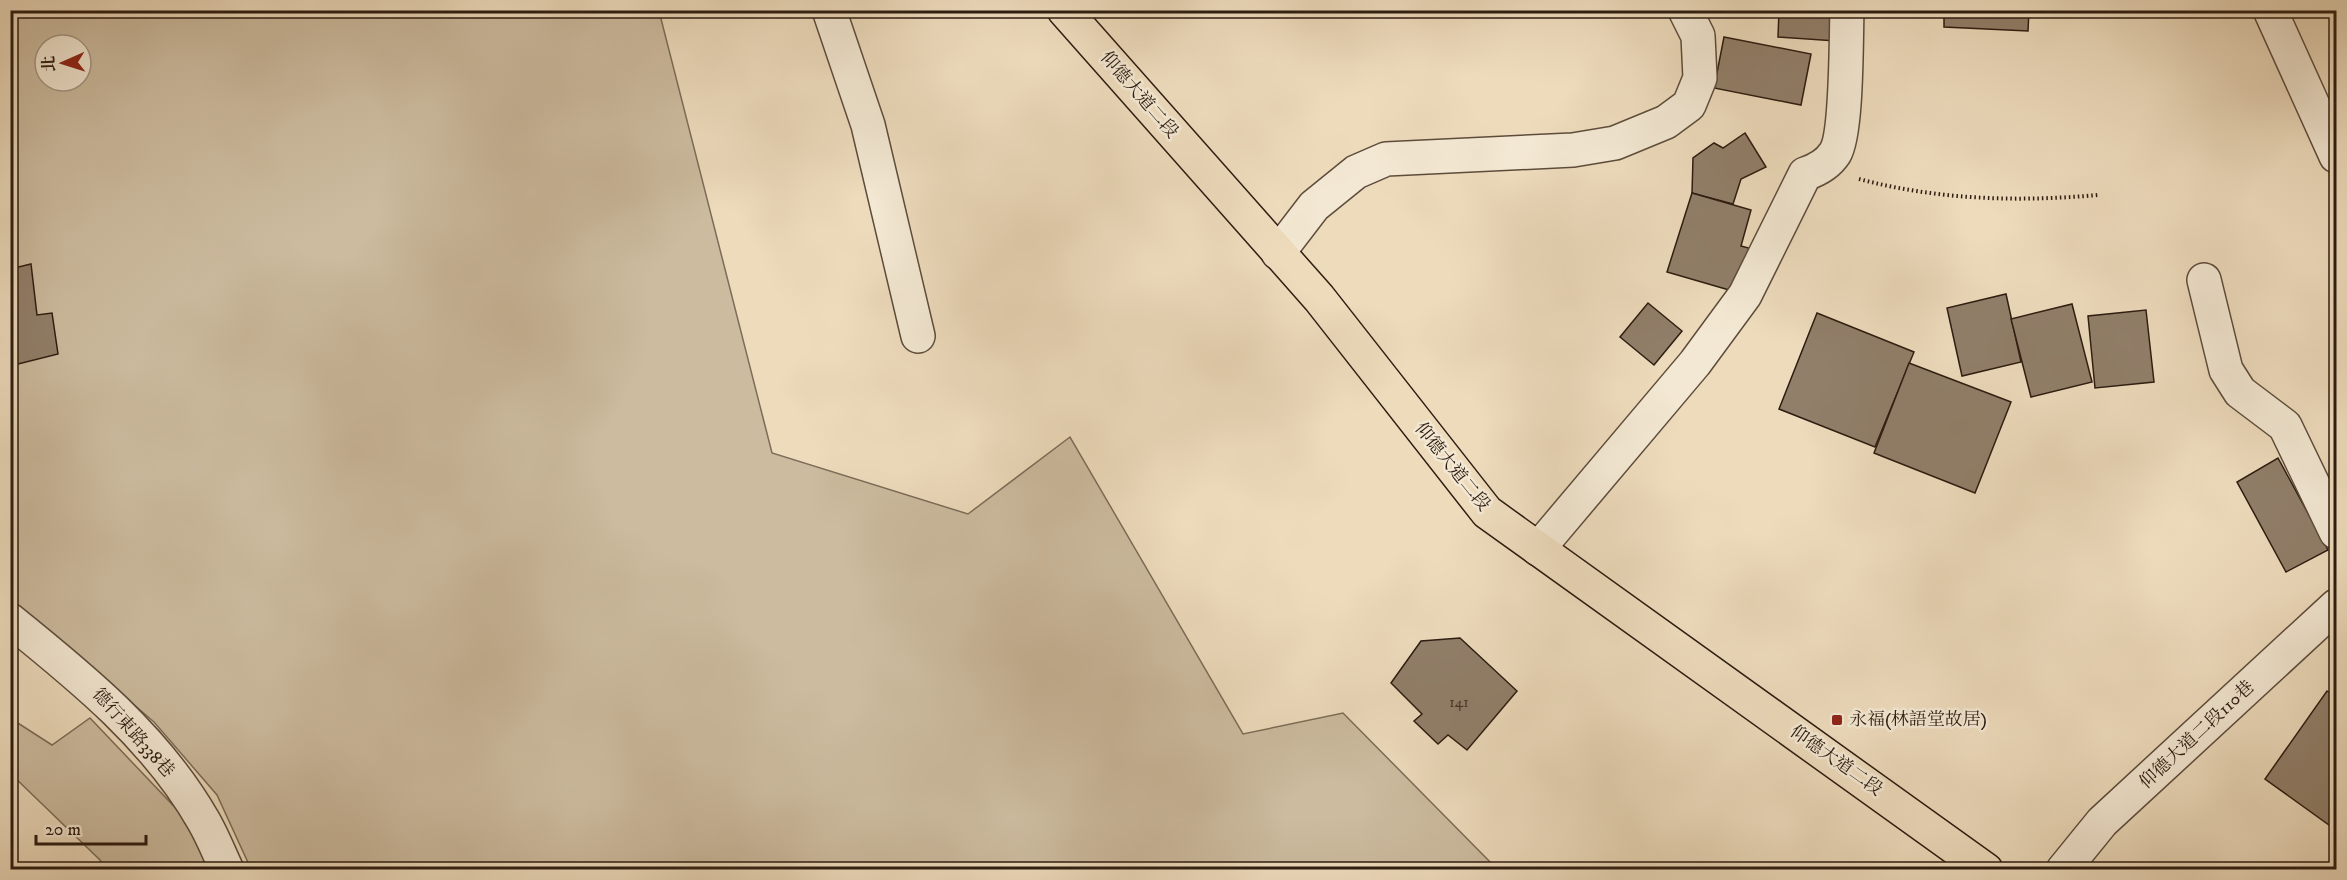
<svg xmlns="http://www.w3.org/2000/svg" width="2347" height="880" font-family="'IM FELL DW Pica','Noto Serif TC',serif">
<rect width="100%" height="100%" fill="#eddbbc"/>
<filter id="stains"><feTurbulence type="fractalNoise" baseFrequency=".00333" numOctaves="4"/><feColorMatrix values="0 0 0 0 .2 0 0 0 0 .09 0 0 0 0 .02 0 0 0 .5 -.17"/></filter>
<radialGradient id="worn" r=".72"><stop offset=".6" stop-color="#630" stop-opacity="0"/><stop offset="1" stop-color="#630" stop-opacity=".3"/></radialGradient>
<g fill="#ccbb9f" stroke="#7c6c58" stroke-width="1.5" fill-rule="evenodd">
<path d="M11,11H659L772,453L968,514L1070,437L1243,734L1343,713L1497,869H251L217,795L154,722L11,599ZM45,45H81V81H45Z"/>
<path d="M10,718L52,745L90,718L187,820L209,869H106L100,860L11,774Z"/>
</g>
<g fill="#917f6a" stroke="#2d1c11" stroke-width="1.5">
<path d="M1779,10H1838L1836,41L1778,37Z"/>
<path d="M1944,10H2029L2028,31L1944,27Z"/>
<path d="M1724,37L1811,54L1801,105L1714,88Z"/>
<path d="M1745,133L1766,167L1741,179L1733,204L1692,193L1693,158L1714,143L1723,148Z"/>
<path d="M1692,193L1751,210L1741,246L1756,250L1743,294L1667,272Z"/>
<path d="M31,264L37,315L52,313L58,354L10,366V269Z"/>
<path d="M2006,294L2021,362L1962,376L1947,308Z"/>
<path d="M1648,303L1682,331L1654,365L1620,337Z"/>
<path d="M2072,304L2092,382L2031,397L2011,319Z"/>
<path d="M2146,310L2154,382L2095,388L2088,316Z"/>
<path d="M1817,313L1914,352L1875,447L1779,409Z"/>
<path d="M1909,363L2011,402L1975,493L1874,453Z"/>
<path d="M2278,458L2328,550L2286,572L2237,482Z"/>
<path d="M1460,638L1517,691L1467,750L1448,735L1438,744L1414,721L1422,714L1391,683L1421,641Z"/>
<path d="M2327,691L2336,697V830L2265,779Z"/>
</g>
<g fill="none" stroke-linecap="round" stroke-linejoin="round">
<defs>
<g id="minor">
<path d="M829,10L868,125L918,336"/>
<path d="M2270,10L2336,156"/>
<path d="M1278,253L1314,206L1356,172L1386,159L1573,150L1615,143L1666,122L1689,105L1700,78L1698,36L1685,10"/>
<path d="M2204,280L2226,370L2240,392L2285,426L2336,532"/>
<path d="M1538,549L1695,363L1745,295L1805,174C1817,170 1828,164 1835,153C1847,134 1846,38 1847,10"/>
<path d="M10,620C82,678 156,738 203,820C212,835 219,853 227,870"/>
<path d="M2063,870L2102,822L2336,606"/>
</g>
<path id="major" d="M1064,10L1319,298L1487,512L1986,870"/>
</defs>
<use href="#minor" stroke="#5d4c3c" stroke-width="36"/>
<use href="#major" stroke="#2d1c11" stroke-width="36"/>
<path stroke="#2d1c11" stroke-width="4" stroke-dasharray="1.5 3" stroke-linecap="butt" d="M1859,179C1938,200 2018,202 2098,195"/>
<use href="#minor" stroke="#f3e8d3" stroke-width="33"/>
<use href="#major" stroke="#eddbbc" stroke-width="33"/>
</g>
<rect fill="#8f2418" stroke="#f3e8d3" stroke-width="2" x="1831" y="714" width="12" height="12" rx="3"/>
<g text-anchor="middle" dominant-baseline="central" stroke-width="5" stroke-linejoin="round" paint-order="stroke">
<g font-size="15" fill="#463527">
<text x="1459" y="702">141</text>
</g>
<g font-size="18" fill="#2d1c11" stroke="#f3e8d3">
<text transform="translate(1139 95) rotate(49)">仰德大道二段</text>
<text transform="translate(1452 467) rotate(51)">仰德大道二段</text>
<text transform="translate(133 733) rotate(48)">德行東路338巷</text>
<text transform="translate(2197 735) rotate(-43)">仰德大道二段110巷</text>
<text transform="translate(1836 761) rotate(35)">仰德大道二段</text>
</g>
<g font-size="18" fill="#2d1c11" stroke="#f3e8d3" text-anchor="start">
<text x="1849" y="720">永福(林語堂故居)</text>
</g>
</g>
<rect width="2347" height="880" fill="none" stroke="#eddbbc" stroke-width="36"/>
<rect x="12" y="12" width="2323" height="856" fill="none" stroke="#2d1c11" stroke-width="3"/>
<rect x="18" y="18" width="2311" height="844" fill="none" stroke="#2d1c11" stroke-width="1.5"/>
<g transform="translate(63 63) rotate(267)"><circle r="28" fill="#f3e8d3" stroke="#a49685" stroke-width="1.5"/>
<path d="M0-4.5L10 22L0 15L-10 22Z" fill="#8f2418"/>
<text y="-9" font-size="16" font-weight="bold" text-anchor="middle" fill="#2d1c11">北</text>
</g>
<path d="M36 835v9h110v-9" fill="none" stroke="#2d1c11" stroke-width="3"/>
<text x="45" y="835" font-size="18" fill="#2d1c11" stroke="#f3e8d3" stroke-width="4.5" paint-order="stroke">20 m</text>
<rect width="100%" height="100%" filter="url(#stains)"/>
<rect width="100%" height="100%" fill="url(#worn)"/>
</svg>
